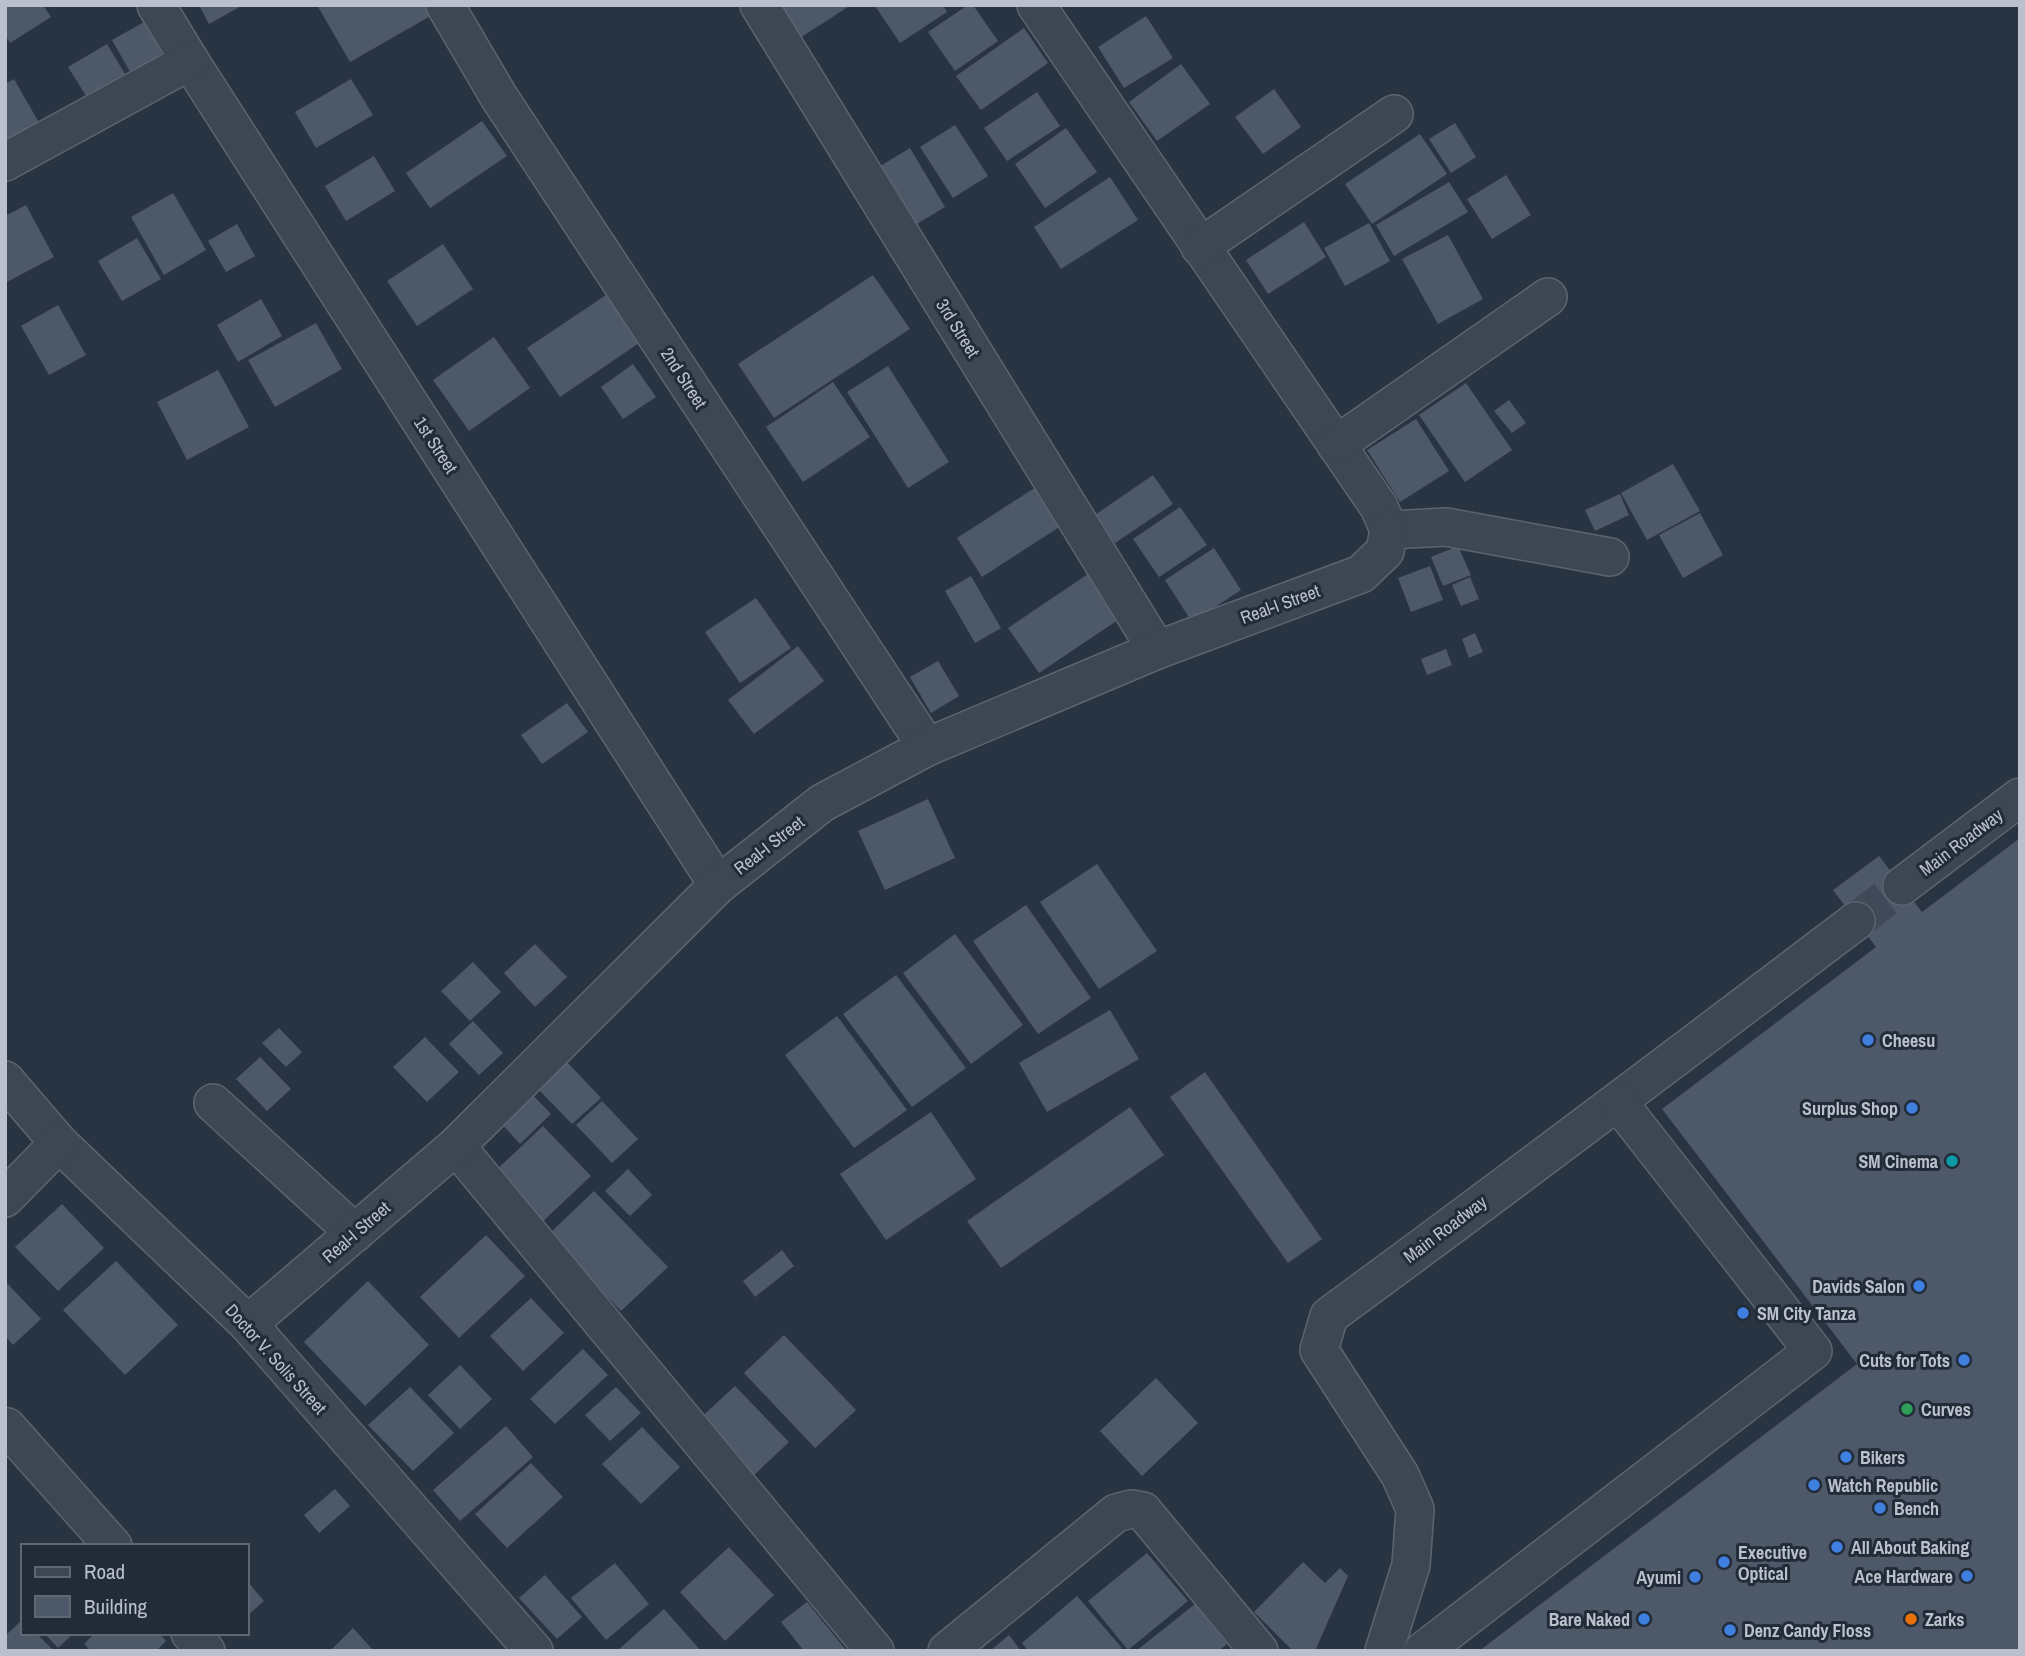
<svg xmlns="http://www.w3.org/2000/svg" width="2025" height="1656" font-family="'Archivo Narrow',sans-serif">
<rect width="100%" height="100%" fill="#293443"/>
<g fill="#4d5869">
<path d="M5,5H43L51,17L10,43L5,35Z"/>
<path d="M199,5H243L209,24Z"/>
<path d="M317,5H429L434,14L350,62Z"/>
<path d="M763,5H851L789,45Z"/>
<path d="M877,5H943L947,12L900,43L875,6Z"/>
<path d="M968,5H973L998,41L955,71L928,32Z"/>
<path d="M1146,16L1173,58L1124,88L1098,47Z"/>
<path d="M144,22L165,59L133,77L112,40Z"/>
<path d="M1024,28L1048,63L981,110L956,76Z"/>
<path d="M107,44L128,79L90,102L68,67Z"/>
<path d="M1181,64L1210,104L1157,141L1129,102Z"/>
<path d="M14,79L41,126L9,145L5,139V84Z"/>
<path d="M351,79L373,115L316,148L295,112Z"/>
<path d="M1274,89L1301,127L1263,154L1235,117Z"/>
<path d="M1037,92L1060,126L1007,161L984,128Z"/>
<path d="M482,121L507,156L430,208L406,173Z"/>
<path d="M1455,123L1476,157L1451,173L1429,139Z"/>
<path d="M955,125L988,176L953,198L920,147Z"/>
<path d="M1066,128L1097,172L1045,208L1015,164Z"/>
<path d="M1420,134L1447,174L1372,224L1345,184Z"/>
<path d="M910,148L945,207L902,233L867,174Z"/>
<path d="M374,156L395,191L346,221L325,186Z"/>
<path d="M1506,175L1531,215L1492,239L1467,199Z"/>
<path d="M1110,177L1138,220L1061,269L1034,227Z"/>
<path d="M1449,182L1468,212L1394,256L1376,225Z"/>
<path d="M173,193L206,250L164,275L131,217Z"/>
<path d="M26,205L54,257L5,283V216Z"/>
<path d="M1304,222L1326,257L1268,294L1246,260Z"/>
<path d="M1369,223L1390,261L1345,286L1324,248Z"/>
<path d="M237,224L255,256L226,272L208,241Z"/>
<path d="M1448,235L1483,299L1438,324L1402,259Z"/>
<path d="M137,238L161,279L122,301L98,261Z"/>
<path d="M443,244L473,289L417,326L387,281Z"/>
<path d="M873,275L910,329L774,418L738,364Z"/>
<path d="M606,295L639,343L560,397L527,348Z"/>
<path d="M261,299L282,336L238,362L217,325Z"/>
<path d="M58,305L86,355L49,375L21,326Z"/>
<path d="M316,323L342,369L275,407L248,360Z"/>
<path d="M494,337L530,388L469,431L433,380Z"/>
<path d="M633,364L656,397L623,419L601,387Z"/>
<path d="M888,366L949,462L908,488L847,392Z"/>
<path d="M218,370L249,427L187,460L157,402Z"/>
<path d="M833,382L870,437L803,482L766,427Z"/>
<path d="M1466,383L1512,450L1465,482L1419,415Z"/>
<path d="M1509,400L1526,423L1512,433L1494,411Z"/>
<path d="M1416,419L1449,471L1400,502L1367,450Z"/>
<path d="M1673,464L1700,511L1647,540L1621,493Z"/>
<path d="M1153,475L1173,504L1115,543L1095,515Z"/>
<path d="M1036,487L1061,526L982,577L957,538Z"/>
<path d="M1620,494L1629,515L1595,531L1585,510Z"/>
<path d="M1180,507L1207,545L1159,577L1133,539Z"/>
<path d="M1700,513L1723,555L1683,578L1659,535Z"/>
<path d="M1458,546L1471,575L1443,586L1431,557Z"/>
<path d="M1214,548L1241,590L1192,622L1165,580Z"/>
<path d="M1430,566L1443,600L1411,612L1398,578Z"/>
<path d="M1091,572L1121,618L1039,673L1008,628Z"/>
<path d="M971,576L1001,628L975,643L945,591Z"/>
<path d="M1470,577L1479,599L1461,606L1452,585Z"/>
<path d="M756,598L791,648L740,683L705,632Z"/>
<path d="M1475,633L1483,652L1469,658L1462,639Z"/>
<path d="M798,646L824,681L754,734L728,700Z"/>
<path d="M1446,649L1452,665L1427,675L1421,659Z"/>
<path d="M938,661L959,696L931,713L910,677Z"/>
<path d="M567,703L588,732L542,764L521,735Z"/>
<path d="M928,799L955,858L885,890L858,831Z"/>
<path d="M2020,838V1651H1479L1857,1364L1662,1109L1876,947L1833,890L1879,856L1922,912Z"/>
<path d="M1097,864L1157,951L1099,989L1040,902Z"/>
<path d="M1026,905L1091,998L1038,1034L973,941Z"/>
<path d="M955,934L1023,1025L971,1064L903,973Z"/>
<path d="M535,944L567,977L535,1007L504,973Z"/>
<path d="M473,962L501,992L470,1021L441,991Z"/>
<path d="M896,975L966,1068L912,1107L843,1014Z"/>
<path d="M1110,1010L1139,1059L1047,1112L1019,1063Z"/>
<path d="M837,1016L907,1110L854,1148L785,1055Z"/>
<path d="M473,1021L503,1053L479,1075L449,1044Z"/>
<path d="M279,1028L302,1052L286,1067L262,1043Z"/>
<path d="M425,1037L459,1072L427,1102L393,1067Z"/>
<path d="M260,1057L291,1089L267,1111L236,1079Z"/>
<path d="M567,1062L601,1098L572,1124L538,1089Z"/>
<path d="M1205,1072L1322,1239L1288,1263L1170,1097Z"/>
<path d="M530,1092L551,1114L520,1144L499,1121Z"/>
<path d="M602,1101L638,1139L612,1163L576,1125Z"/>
<path d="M1130,1107L1164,1155L1001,1268L967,1221Z"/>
<path d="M931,1112L976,1179L886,1240L840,1174Z"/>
<path d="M543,1126L591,1176L540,1224L492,1174Z"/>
<path d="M628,1169L652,1195L630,1216L605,1191Z"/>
<path d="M594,1191L668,1267L621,1311L548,1235Z"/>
<path d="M62,1204L104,1248L58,1291L15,1247Z"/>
<path d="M486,1235L525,1276L459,1338L420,1297Z"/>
<path d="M782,1250L794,1266L755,1297L743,1281Z"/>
<path d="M116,1261L178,1325L125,1375L63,1310Z"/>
<path d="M5,1281L41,1319L13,1345L5,1336Z"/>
<path d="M368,1281L429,1345L365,1406L304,1342Z"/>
<path d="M531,1298L564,1333L523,1371L490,1336Z"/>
<path d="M784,1335L856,1410L815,1448L744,1373Z"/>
<path d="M583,1349L608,1375L555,1424L530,1399Z"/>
<path d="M460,1365L492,1399L460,1429L428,1395Z"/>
<path d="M1156,1378L1198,1423L1142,1476L1100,1431Z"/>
<path d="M735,1386L789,1442L751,1478L697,1421Z"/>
<path d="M410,1387L454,1433L413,1471L368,1425Z"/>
<path d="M616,1387L641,1413L610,1441L585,1415Z"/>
<path d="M506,1426L533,1457L460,1521L433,1490Z"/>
<path d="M642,1427L680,1467L641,1504L602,1464Z"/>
<path d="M531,1463L563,1497L507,1548L475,1514Z"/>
<path d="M335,1489L350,1506L319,1533L304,1515Z"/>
<path d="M729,1547L774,1595L725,1641L680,1592Z"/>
<path d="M1147,1553L1188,1601L1128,1650L1088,1601Z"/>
<path d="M1303,1562L1325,1583L1340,1568L1348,1576L1315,1651H1293L1254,1612Z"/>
<path d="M615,1563L649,1604L606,1640L571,1598Z"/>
<path d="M545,1575L582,1617L557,1639L519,1598Z"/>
<path d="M247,1581L264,1601L247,1616Z"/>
<path d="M1077,1596L1122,1648L1119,1651H1028L1022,1643Z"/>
<path d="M807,1602L846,1650L804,1651L781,1622Z"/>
<path d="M1195,1604L1227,1644L1218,1651H1136Z"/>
<path d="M664,1609L701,1651H617Z"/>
<path d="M23,1619V1633H36L52,1649L50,1651H5V1636Z"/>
<path d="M353,1628L374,1651H330Z"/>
<path d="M44,1633H74L58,1648Z"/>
<path d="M95,1633H159L166,1641L156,1651H91L84,1644Z"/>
<path d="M1009,1635L1021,1651H990Z"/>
</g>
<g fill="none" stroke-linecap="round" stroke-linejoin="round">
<path stroke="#3f4958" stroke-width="37" stroke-dasharray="37 18" stroke-linecap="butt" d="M1856,921L1902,886"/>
<defs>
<g id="minor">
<path d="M156,5L190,61L718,885"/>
<path d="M445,5L499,97L927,747"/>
<path d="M759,5L1157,650"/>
<path d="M1036,5L1379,507L1389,530"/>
<path d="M5,162L190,61"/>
<path d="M1200,247L1394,114"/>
<path d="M1336,445L1548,297"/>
<path d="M1389,530L1446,527L1610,557"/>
<path d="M1902,886L2020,797"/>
<path d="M5,1080L59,1143L248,1324L534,1651"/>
<path d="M213,1103L355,1233"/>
<path d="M456,1146L875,1651"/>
<path d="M5,1198L59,1143"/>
<path d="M248,1324L456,1146L718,885L822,803L927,747L1157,650L1361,574L1385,551L1389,530"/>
<path d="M7,1427L113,1546"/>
<path d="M190,1633L206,1651"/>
<path d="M947,1651L1116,1513L1131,1509L1143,1511L1259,1651"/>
<path d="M1384,1651L1411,1565L1415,1509L1400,1475L1319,1350L1329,1316C1506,1186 1681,1054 1856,921"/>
<path d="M1423,1651L1813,1351L1618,1102"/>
</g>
</defs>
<use href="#minor" stroke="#5c6470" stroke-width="40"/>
<use href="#minor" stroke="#3d4653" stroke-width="37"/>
</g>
<g fill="#3f7fe0" stroke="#222b38" stroke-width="2.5">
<circle cx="1868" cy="1040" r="7"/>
<circle cx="1912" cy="1108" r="7"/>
<circle cx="1919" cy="1286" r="7"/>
<circle cx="1743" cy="1313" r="7"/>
<circle cx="1964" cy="1360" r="7"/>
<circle cx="1846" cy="1457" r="7"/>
<circle cx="1814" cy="1485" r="7"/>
<circle cx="1880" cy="1508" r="7"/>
<circle cx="1837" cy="1547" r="7"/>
<circle cx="1724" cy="1562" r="7"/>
<circle cx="1967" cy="1576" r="7"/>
<circle cx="1695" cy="1577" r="7"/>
<circle cx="1644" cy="1619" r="7"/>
<circle cx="1730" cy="1630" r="7"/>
</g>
<circle fill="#0f9aa8" stroke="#222b38" stroke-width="2.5" cx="1952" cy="1161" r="7"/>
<circle fill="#2e9e5b" stroke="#222b38" stroke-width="2.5" cx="1907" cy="1409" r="7"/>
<circle fill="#e8710a" stroke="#222b38" stroke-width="2.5" cx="1911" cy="1619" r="7"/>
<g text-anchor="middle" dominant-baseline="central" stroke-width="6" stroke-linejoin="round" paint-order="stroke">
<g font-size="18" fill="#bbc1cc" stroke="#222b38">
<text transform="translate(958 328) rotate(58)">3rd Street</text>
<text transform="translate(684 378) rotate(57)">2nd Street</text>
<text transform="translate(436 445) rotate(57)">1st Street</text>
<text transform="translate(1280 604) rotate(-20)">Real-I Street</text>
<text transform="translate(1961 842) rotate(-37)">Main Roadway</text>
<text transform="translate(769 845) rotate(-38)">Real-I Street</text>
<text transform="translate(1445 1229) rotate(-37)">Main Roadway</text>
<text transform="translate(356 1232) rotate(-41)">Real-I Street</text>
<text transform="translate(276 1359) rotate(48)">Doctor V. Solis Street</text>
</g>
<g font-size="18" font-weight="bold" fill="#bbc1cc" stroke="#222b38" text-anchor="start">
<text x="1882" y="1040">Cheesu</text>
<text x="1898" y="1108" text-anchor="end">Surplus Shop</text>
<text x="1938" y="1161" text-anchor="end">SM Cinema</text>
<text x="1905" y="1286" text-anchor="end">Davids Salon</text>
<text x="1757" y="1313">SM City Tanza</text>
<text x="1950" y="1360" text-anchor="end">Cuts for Tots</text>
<text x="1921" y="1409">Curves</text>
<text x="1860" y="1457">Bikers</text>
<text x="1828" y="1485">Watch Republic</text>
<text x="1894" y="1508">Bench</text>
<text x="1851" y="1547">All About Baking</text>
<text x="1738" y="1552">Executive<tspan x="1738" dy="21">Optical</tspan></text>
<text x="1953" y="1576" text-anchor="end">Ace Hardware</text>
<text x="1681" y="1577" text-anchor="end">Ayumi</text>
<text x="1630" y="1619" text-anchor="end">Bare Naked</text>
<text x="1925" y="1619">Zarks</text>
<text x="1744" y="1630">Denz Candy Floss</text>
</g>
</g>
<rect width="2025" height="1656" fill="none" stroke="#bbc1cc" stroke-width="14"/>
<rect x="21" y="1544" width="228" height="91" fill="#222b38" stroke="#5f6773" stroke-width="2"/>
<rect x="35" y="1567" width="35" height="10" fill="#3d4653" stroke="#5f6773" stroke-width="2"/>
<text x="84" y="1579" font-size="21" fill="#bbc1cc">Road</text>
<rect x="35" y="1596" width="35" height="21" fill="#4d5869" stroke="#5f6773" stroke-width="2"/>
<text x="84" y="1614" font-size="21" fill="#bbc1cc">Building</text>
</svg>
